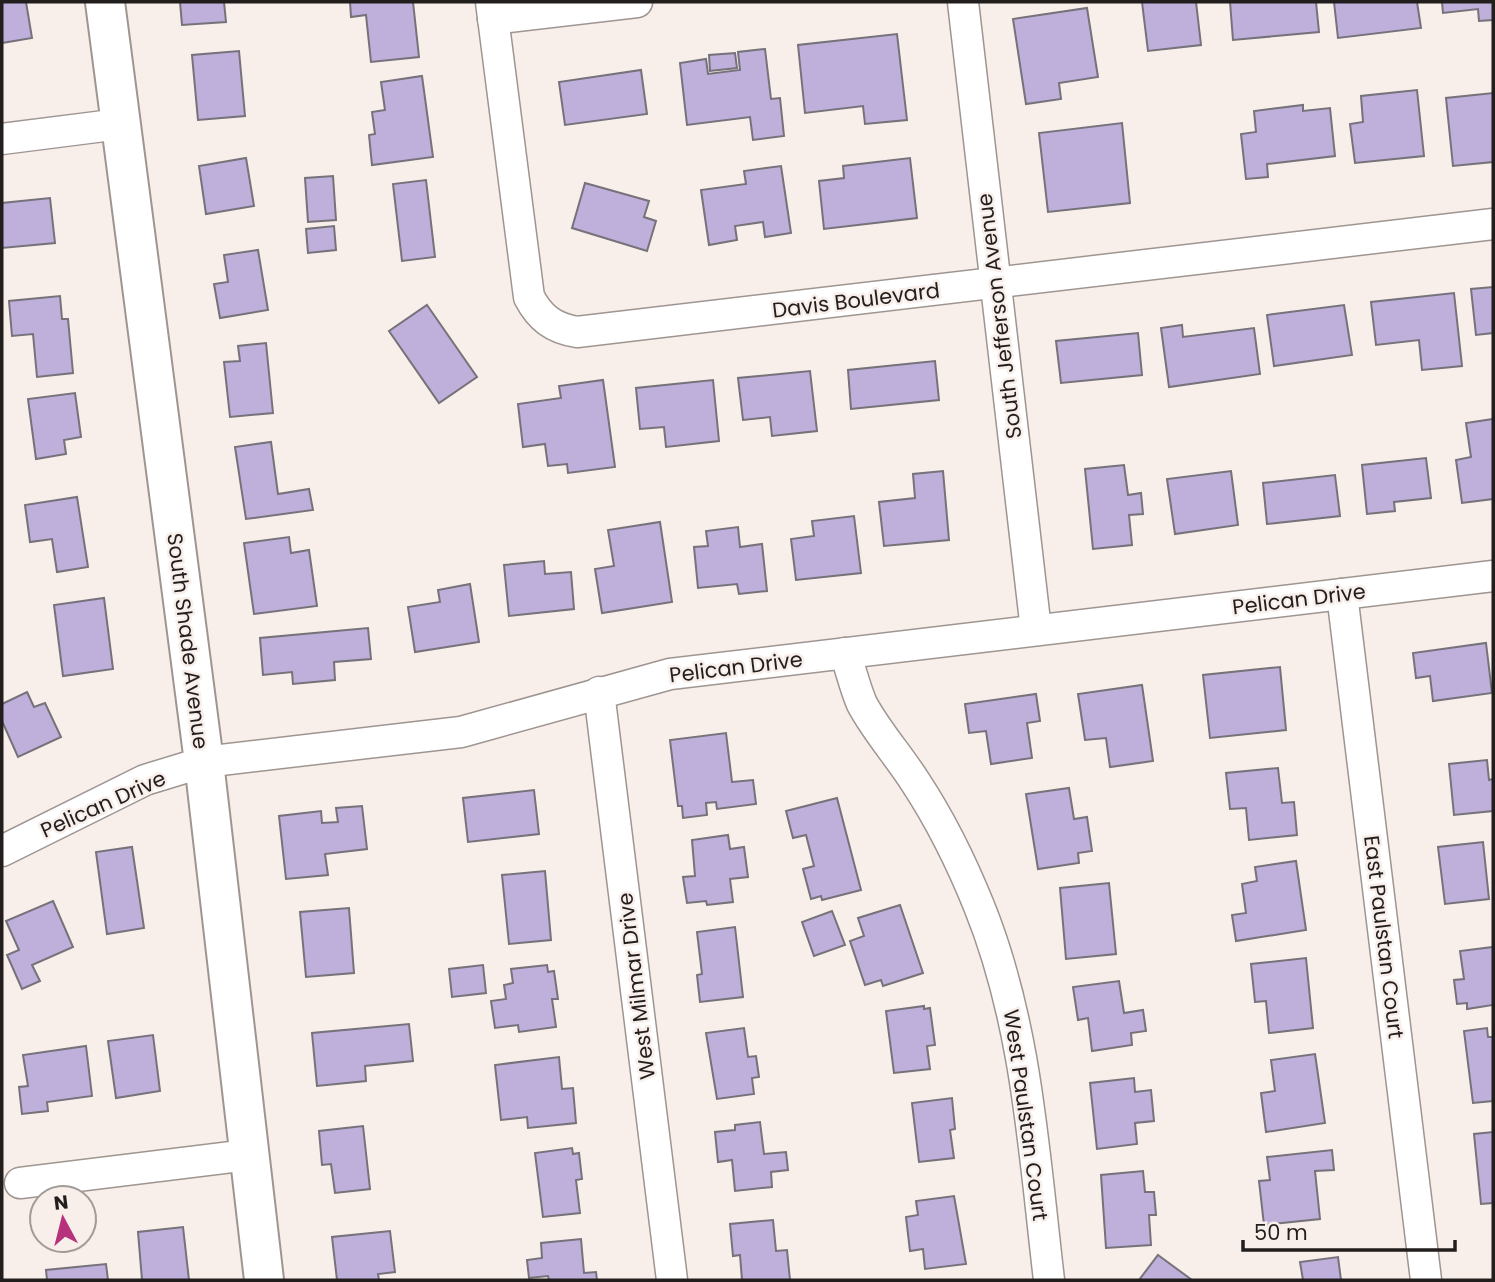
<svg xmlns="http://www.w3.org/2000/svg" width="1495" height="1282" font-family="Poppins,sans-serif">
<rect width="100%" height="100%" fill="#f8eeea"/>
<g fill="#bfafdb" stroke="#75727a" stroke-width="2">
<path d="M2,2H26L32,38L2,43Z"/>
<path d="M180,2H224L226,22L182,25Z"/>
<path d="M350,2H413L419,57L371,62L366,15L351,17Z"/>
<path d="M1142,2H1196L1201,45L1148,51Z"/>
<path d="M1230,2H1316L1319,32L1233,40Z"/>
<path d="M1334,2H1417L1421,28L1338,38Z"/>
<path d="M1442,2H1493V20L1479,21L1478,9L1443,13Z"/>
<path d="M1087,8L1098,77L1059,83L1061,99L1026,104L1013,19Z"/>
<path d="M897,34L907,120L865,124L863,106L805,113L798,45Z"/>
<path d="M765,49L771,99L780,98L784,136L753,140L750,117L687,125L680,63L706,59L708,74L740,70L738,52Z"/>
<path d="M239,51L245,116L198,120L192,55Z"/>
<path d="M735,53L737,68L710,71L709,55Z"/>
<path d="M641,70L647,114L565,125L559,82Z"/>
<path d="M422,76L433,157L372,165L369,135L375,134L372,112L385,110L381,82Z"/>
<path d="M1417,90L1424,156L1355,163L1350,124L1363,122L1361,96Z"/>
<path d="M1493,93V162L1453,166L1446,98Z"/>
<path d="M1303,105V111L1330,108L1335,156L1267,164L1268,177L1246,179L1241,134L1256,132L1254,111Z"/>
<path d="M1122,123L1130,203L1048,212L1039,133Z"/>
<path d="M246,158L254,206L206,214L199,166Z"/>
<path d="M910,158L917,218L824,229L819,181L844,178L843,166Z"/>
<path d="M781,166L791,233L765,237L763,222L735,226L737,240L709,245L701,190L746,184L744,171Z"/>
<path d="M333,176L336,220L308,222L305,178Z"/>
<path d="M426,180L435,257L402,261L393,184Z"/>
<path d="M585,183L649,201L644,217L656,221L647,251L572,228Z"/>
<path d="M50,198L55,243L2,248V203Z"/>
<path d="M334,226L336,250L308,253L306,229Z"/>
<path d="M258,250L268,310L220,318L214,284L228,282L224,255Z"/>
<path d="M1493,287V333L1476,335L1471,289Z"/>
<path d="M1454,293L1462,366L1422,370L1419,340L1376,345L1371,302Z"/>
<path d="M60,296L62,319H68L73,373L37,377L33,334L12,336L9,301Z"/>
<path d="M427,305L477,377L439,403L389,331Z"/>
<path d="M1344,305L1352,355L1274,366L1267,315Z"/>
<path d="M1182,325L1183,337L1254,328L1260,374L1169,387L1161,328Z"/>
<path d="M1138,333L1142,375L1061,383L1056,341Z"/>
<path d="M266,343L273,413L230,417L224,362L240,361L238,346Z"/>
<path d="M935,361L939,400L851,409L848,370Z"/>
<path d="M810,371L817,431L772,436L770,417L743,420L738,378Z"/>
<path d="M603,380L615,467L568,473L567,464L548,466L545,444L523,447L518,404L561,398L559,386Z"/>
<path d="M713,380L719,441L666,447L664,427L640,429L636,388Z"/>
<path d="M75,393L81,437L64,440L66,454L36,459L28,399Z"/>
<path d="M1493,419V499L1462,503L1456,460L1471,457L1466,423Z"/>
<path d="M271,442L278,494L309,489L313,510L246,519L235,447Z"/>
<path d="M1426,458L1431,498L1394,502L1395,511L1367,514L1362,465Z"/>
<path d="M1124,465L1128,495L1141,493L1143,514L1129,515L1132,545L1093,549L1085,469Z"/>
<path d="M943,471L949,540L884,546L879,502L915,498L913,474Z"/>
<path d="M1231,471L1238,525L1175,534L1167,479Z"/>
<path d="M1335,475L1340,516L1267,524L1263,483Z"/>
<path d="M77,497L88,567L57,572L52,539L30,542L25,505Z"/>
<path d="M854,516L861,573L796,580L791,539L814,536L812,521Z"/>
<path d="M660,522L672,602L602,613L595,569L614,566L608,530Z"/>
<path d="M738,527L740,547L762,544L767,591L739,594L737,584L698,588L694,547L708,546L706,531Z"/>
<path d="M289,537L291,553L309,550L317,606L254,614L244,543Z"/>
<path d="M544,561L545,574L571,572L574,609L509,616L504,565Z"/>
<path d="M470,584L479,642L415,652L408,607L440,602L438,590Z"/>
<path d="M104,598L113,669L63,676L54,605Z"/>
<path d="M368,628L371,659L334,662L335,680L293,684L292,672L263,675L260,638Z"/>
<path d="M1486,643L1492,693L1433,701L1430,676L1416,678L1413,653Z"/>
<path d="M1280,667L1286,730L1210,738L1203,675Z"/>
<path d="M1142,685L1153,761L1110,767L1106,738L1085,740L1078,694Z"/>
<path d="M27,692L34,707L45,703L61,737L18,757L2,721V704Z"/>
<path d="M1036,694L1040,721L1027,723L1032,758L991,764L986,731L969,733L965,704Z"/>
<path d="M726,733L732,782L753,780L756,804L717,809L716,802L706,803L707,815L683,818L682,806H678L670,740Z"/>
<path d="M1487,760L1489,780L1493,779V811L1454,815L1449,764Z"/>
<path d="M1278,768L1282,803L1294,802L1297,835L1249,840L1246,808L1230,809L1226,773Z"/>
<path d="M1069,788L1074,819L1087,817L1092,851L1078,853L1079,863L1038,869L1026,794Z"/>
<path d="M534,790L539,834L468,842L463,798Z"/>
<path d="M837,798L861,890L822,900L821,896L811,899L803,869L814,866L806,835L793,838L786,811Z"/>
<path d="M362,806L367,849L325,854L328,875L286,879L279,816L321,811L322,823L338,822L336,808Z"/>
<path d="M728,835L730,849L744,847L748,877L730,879L733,902L707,905L706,901L687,903L683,877L695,876L692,840Z"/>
<path d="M1483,842L1489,899L1445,904L1438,847Z"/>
<path d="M132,847L144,928L107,934L96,852Z"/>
<path d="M1296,861L1306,930L1236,941L1232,915L1246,913L1242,884L1257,881L1255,867Z"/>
<path d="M545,871L551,940L509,944L502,875Z"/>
<path d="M1109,883L1116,954L1066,959L1060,888Z"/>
<path d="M53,901L73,947L32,965L40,981L22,989L7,955L19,950L6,921Z"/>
<path d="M900,905L923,973L883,986L881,980L865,985L850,941L864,936L858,918Z"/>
<path d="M349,908L354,973L306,977L300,912Z"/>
<path d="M832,911L845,945L814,956L802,922Z"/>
<path d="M735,927L743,997L700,1002L697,975L702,974L697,932Z"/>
<path d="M1493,947V1005L1467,1009V1003L1457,1004L1454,980L1464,979L1460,951Z"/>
<path d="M1306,958L1313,1028L1269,1033L1266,1001L1255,1002L1251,964Z"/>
<path d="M483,965L486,993L452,997L449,969Z"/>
<path d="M547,965L548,972L554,971L558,999H552L556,1027L519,1032L518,1025L495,1028L491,1001L506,999L504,985L513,983L511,969Z"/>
<path d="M1119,981L1124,1013L1143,1010L1146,1031L1131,1033L1132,1045L1092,1051L1088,1018L1078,1020L1073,987Z"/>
<path d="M924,1006V1009L930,1008L935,1045L927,1046L930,1069L894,1073L886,1011Z"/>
<path d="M409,1024L413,1061L365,1066L366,1081L317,1086L312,1033Z"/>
<path d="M744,1028L748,1057L756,1056L759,1077L752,1078L754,1094L717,1099L706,1033Z"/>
<path d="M1487,1028L1488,1037H1493V1101L1473,1103L1464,1031Z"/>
<path d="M153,1035L160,1091L116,1098L108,1041Z"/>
<path d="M86,1046L92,1096L47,1102L48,1111L22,1114L19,1087L28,1086L23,1055Z"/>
<path d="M1315,1054L1325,1123L1266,1132L1261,1093L1275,1091L1271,1060Z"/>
<path d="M559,1057L562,1089L573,1088L576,1123L528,1128L527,1117L501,1120L495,1065Z"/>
<path d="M1134,1078L1135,1092L1151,1090L1154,1121L1135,1123L1137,1144L1097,1149L1090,1083Z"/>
<path d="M952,1098L955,1129L950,1130L954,1158L919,1162L912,1103Z"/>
<path d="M760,1122L764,1154L786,1152L788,1170L771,1172L772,1187L735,1191L732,1160L718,1162L715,1132L735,1130V1125Z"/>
<path d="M363,1126L370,1189L335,1193L331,1164L322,1165L319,1131Z"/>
<path d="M1493,1132V1203L1481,1204L1474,1134Z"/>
<path d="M572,1148L573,1154L579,1153L582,1179L576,1180L580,1213L543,1217L535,1153Z"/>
<path d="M1332,1150L1334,1170L1315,1171L1320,1219L1264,1225L1259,1181L1270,1180L1267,1157Z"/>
<path d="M1143,1171L1145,1192H1154L1156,1215H1149L1151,1245L1106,1248L1101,1175Z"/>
<path d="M954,1196L966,1264L925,1269L923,1249L910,1251L906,1217L918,1215L916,1201Z"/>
<path d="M773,1220L776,1251L787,1250L790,1280H742L740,1255L733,1256L730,1224Z"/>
<path d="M183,1227L189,1280H142L138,1232Z"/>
<path d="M390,1231L395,1272L378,1274L379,1280H337L332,1237Z"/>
<path d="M581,1239L584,1273L596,1272L597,1280H549L548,1276L529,1278L527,1260L542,1258L541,1243Z"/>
<path d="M1158,1255L1192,1280H1139Z"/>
<path d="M1338,1257L1341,1280H1303L1300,1262Z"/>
<path d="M106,1264L108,1280H47L46,1270Z"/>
</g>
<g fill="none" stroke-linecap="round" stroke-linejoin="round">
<defs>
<g id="street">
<path d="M491,2L529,297C540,318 553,328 577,332L1493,224"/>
<path d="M963,2L1036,630"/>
<path d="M493,19L637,2"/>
<path d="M2,139L120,124"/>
<path d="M1342,594L1426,1280"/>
<path d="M845,653C851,670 855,688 862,704C877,732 899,756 916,783C941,821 962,864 979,906C1027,1024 1034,1154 1049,1280"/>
<path d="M599,692L672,1280"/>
<path d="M2,851L145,780L204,762L461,732L670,674L1493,576"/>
<path d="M20,1183L248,1155"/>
</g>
<path id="secondary" d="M105,2L204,762L264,1280"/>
</defs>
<use href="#street" stroke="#9e9591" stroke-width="33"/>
<use href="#secondary" stroke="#9e9591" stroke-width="42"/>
<use href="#street" stroke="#fff" stroke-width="30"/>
<use href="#secondary" stroke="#fff" stroke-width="38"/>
</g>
<g text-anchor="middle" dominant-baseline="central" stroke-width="5" stroke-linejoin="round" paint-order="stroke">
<g font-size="21" fill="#221e1d" stroke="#f8eeea">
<text transform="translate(856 300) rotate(-7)">Davis Boulevard</text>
<text transform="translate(999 316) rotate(-97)">South Jefferson Avenue</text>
<text transform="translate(1299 599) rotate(-7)">Pelican Drive</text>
<text transform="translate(188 641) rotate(83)">South Shade Avenue</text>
<text transform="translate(736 667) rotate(-7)">Pelican Drive</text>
<text transform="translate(103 804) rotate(-24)">Pelican Drive</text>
<text transform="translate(1384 937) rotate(83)">East Paulstan Court</text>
<text transform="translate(636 986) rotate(-97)">West Milmar Drive</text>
<text transform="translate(1026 1115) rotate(82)">West Paulstan Court</text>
</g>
</g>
<rect width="1495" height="1282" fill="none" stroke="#221e1d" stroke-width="7"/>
<g transform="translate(63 1219) rotate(353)"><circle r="33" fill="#f8eeea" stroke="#a29b98" stroke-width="2"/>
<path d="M0-5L12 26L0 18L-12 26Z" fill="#b6337b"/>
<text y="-10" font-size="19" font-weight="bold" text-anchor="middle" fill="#221e1d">N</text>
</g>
<path d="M1243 1240v10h212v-10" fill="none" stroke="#221e1d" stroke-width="3.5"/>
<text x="1254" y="1240" font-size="21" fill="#221e1d" stroke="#f8eeea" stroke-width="5" paint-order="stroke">50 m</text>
</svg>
